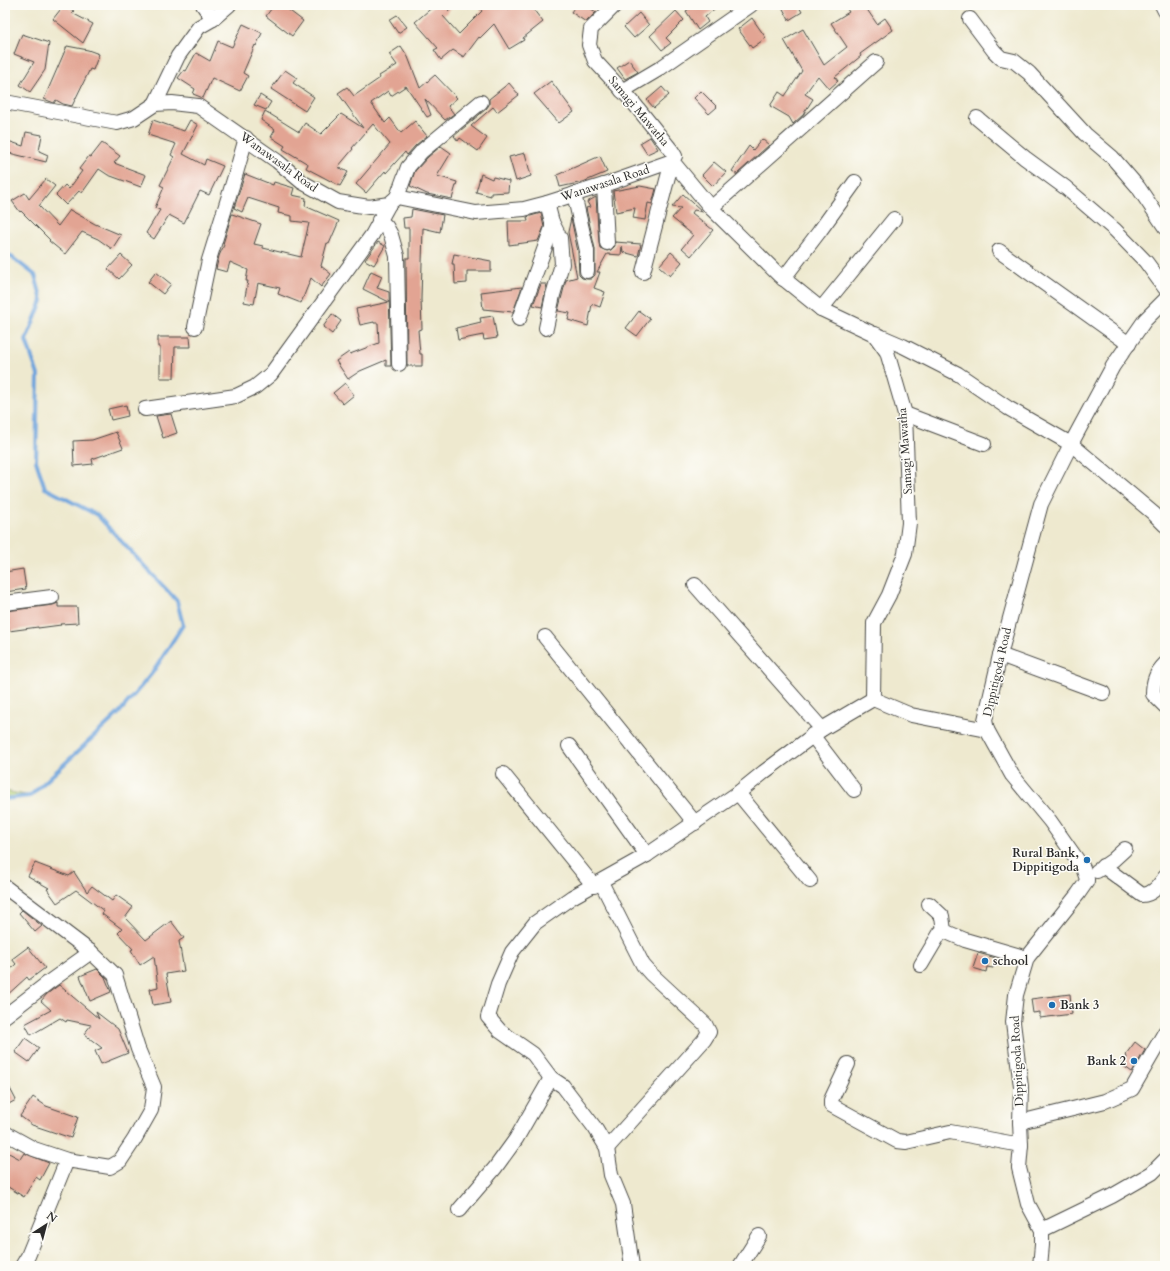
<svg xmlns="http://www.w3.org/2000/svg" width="1170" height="1271" font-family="Cardo,serif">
<rect width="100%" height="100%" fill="#fdfcf7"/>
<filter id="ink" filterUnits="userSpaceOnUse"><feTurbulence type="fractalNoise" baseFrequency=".025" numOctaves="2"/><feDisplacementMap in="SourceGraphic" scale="8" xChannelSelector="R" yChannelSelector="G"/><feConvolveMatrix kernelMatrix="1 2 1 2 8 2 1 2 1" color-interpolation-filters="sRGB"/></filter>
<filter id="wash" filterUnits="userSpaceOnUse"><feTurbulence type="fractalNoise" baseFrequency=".012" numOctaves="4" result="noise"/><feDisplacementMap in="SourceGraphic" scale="16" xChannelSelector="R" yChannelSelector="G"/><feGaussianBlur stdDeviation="0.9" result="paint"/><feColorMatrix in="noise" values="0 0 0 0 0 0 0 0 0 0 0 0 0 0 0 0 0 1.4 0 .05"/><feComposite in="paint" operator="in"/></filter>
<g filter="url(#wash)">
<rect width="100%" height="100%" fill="#eee9cf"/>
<path fill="#b5d279" stroke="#707e52" d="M5,791L30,796L5,797Z"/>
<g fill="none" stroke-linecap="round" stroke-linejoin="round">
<path stroke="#6fa4dc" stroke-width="4" d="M5,252L35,275L42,301L26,340L38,375L36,461L45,488L97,515L177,601L183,625L153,672L118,714L30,796L5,799"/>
</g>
<g id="blocks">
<g fill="#e2a493">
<path d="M64,5L74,11L72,13L93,24L83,43L53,19Z"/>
<path d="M274,5H282L303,21L292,36L266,16Z"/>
<path d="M435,5H454L443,16L459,34L482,11L477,5H530L543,22L523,38L524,40L509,49L494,24L480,38L479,37L464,57L453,50L441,60L434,50L438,48L415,22Z"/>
<path d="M576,5H585L596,12L586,22L571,12Z"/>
<path d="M695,5H719L705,17L708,22L698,30L686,11Z"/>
<path d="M781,5H798L802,12L789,20Z"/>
<path d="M853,5H864L877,24L885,18L893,30L860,54L861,56L835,77L838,81L829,89L818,76L805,94L813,99L804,113V114L793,124L789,117L770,106L779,92L785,96L802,71L784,40L803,29L824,65L847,47L831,23L849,12L847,9Z"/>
<path d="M676,11L684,20L666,38L671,43L662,50L650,36Z"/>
<path d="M639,13L649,25L634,38L624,27Z"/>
<path d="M397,15L407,27L398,33L389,20Z"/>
<path d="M752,18L766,38L752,48L738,29Z"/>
<path d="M243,24L262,33L256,46L255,45L243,73L248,76L240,91L212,78L203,98L193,94L195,89L178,78L184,70L186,71L196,53L210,61L218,41L232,47Z"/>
<path d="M22,34L49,43L45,70L30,92L20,85L34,62L14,54Z"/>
<path d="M67,46L88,50L99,54L93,70L90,69L72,106L63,104L56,100L54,103L44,99Z"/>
<path d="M401,46L408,57L420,88L435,75L457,98L448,106L454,114L445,120L425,99L431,115L427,117L406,86L391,96L388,91L371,103L385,123L390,118L401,133L415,121L427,136L416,145L407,155L405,152L386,173L385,171L366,193L356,184L390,144L373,124L352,148L353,149L338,167L348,172L340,186L306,168L308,164L283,149L285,146L271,137L275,130L261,120L265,111L299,132L305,123L321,134L341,114L363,128L338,93L347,87L354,96L380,78L379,76L397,65L389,54Z"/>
<path d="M629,60L638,72L625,79L617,68Z"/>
<path d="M285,70L297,78L293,83L314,97L305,111L271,89Z"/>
<path d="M551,81L574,112L559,123L534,94Z"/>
<path d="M509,83L519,95L497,112L493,107L471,126L487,138L478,151L460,138L458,141L454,136L486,109L489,105V99Z"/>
<path d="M662,87L669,95L654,108L647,100Z"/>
<path d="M701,91L717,107L709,114L694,98Z"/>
<path d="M260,95L271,102L266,110L254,105Z"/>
<path d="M153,120L184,131L190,120L198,125L183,154L204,165L206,159L223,166L209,195L200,191L184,223L169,215L154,239L146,233L160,210L155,208L164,187L160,185L174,157L171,155L176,144L148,135Z"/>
<path d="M26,132L42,135L39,151L48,155L46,162L5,152V140L23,146Z"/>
<path d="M650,137L658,149L647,154L640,143Z"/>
<path d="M762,139L769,145L737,174L732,171L749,146L753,150Z"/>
<path d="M102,143L120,156L114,163L146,175L141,187L108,175L99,169L82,193L79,191L66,205L56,195L65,185L69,189L82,171L79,169L89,156L91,157Z"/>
<path d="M441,146L451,153L437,176L457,182L452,199L427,194L410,186L415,171L428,157Z"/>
<path d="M525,153L531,176L516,181L509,157Z"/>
<path d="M600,156L607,172L583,182L560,187L557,175Z"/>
<path d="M714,162L726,172L713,186L702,175Z"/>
<path d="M245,174L273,185L274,182L294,188L292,195L306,198L305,206L339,221L329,244L327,243L321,266L331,274L321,287L311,278L301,303L278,294L280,288L258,283L254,304L244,302L248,281H246L248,270L230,262L227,272L216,269L219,256L224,245L223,244L232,214L261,224L254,244L263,246V248L301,257L309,223L292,221V216L278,213L279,208L248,198L242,212L234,208Z"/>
<path d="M481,174L492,179L493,177L509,181L508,192L491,193V196L476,192Z"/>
<path d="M46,179L55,186L39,206L58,226L70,210L95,224L121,235L112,249L98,239L82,232L65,254L49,241L50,240L21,211L20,212L12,201L25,193L29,199Z"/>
<path d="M640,186L656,189L652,204L648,203L645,220L633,218L635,208L616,212L613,191Z"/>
<path d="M683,194L703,212L694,210L692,213L713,230L691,256L682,248L693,235L672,218L681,208L672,207Z"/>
<path d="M596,197L599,243L600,248L607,251L611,250L615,246V242L641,244L638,256L623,252L622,246L621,255L607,254L597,272H600L594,288L605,292L600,307L592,304L588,326L568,320L570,313L558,311L566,280L577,277L568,232L571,218L578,252L579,275L582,278L587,279H591L595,275V249L586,208L590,207L587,202Z"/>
<path d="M412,209L443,215L440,232L423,228L421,299L422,329L418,330L420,354H422V366H407L406,258H409V228H404L403,218L411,217Z"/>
<path d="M541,213L544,227L538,241L509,245L508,221H528L527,217Z"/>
<path d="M378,242L385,246L374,265L365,260Z"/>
<path d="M671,252L682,262L670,276L659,266Z"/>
<path d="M454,254L491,261V271H467V283L455,284L454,264H452Z"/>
<path d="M121,255L132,265L119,279L108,269Z"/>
<path d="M371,271L382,276L377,288L389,292L391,366H386V360L360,371L348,379L336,361L349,352L350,354L379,343L378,323H374V322L360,325L356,309L389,302L363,289Z"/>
<path d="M156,272L171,284L163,294L148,282Z"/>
<path d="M541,284H547L542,307L533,305Z"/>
<path d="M522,287L513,312L483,309L481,292Z"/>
<path d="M639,311L650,319L637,336L626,328Z"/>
<path d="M332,314L341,321L332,334L323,327Z"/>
<path d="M493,316L497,338L484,340L483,335L458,340L456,328L481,322L480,318Z"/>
<path d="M158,337H190L191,347H175L174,378H160V347H158Z"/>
<path d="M345,383L354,395L343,404L333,393Z"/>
<path d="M126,405L128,416L111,420L108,409Z"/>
<path d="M171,414L177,433L163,438L156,416Z"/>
<path d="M116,432L123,448L92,459L93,464L74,466L73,441L92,440Z"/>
<path d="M23,569L26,589L5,592V572Z"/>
<path d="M58,603V607H77L78,623L60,624L61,625L38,628V627L9,631L6,611L53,605Z"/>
<path d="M35,863L69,876L74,872L87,892L92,886L112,901L116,895L133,907L125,918L146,940L171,921L184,938L179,941L184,971L166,974L171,1002L153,1005L150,989L158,987L154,956L140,965L131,950L133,949L118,933L122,929L102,914L104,911L76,890L57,903L47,889L49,888L28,876Z"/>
<path d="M22,910L42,926L35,932L19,913Z"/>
<path d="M28,947L45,968L29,980L27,977L5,997V974L16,964L12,959Z"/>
<path d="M978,953L996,958L993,968L987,967L986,972L973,968Z"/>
<path d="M97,969L105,977L111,992L90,1001L80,976Z"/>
<path d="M59,985L99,1019L96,1012L118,1029L128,1053L101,1064L95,1051L102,1048L84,1034L91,1025L67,1020L66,1022L60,1018L31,1035L25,1024L51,1010L41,1001L47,994Z"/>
<path d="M1070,994L1072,1014L1040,1018V1012L1033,1013L1031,999Z"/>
<path d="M25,1038L39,1048L29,1062L15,1052Z"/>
<path d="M1135,1042L1145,1050L1132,1072L1122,1065L1127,1058L1126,1054Z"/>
<path d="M5,1079L16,1100L5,1106Z"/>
<path d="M33,1097L46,1106L78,1117L71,1138L32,1125L20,1116Z"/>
<path d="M5,1151L20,1159L24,1153L49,1163L40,1180L36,1177L24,1197L5,1185Z"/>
</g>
</g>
</g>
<g filter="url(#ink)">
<use href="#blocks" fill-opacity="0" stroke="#484844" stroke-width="1"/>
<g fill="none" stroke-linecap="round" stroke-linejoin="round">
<defs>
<g id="street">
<path d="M203,5L213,19"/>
<path d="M615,5L591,29L589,45L595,61L632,101L672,151L675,156L672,161L711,208L779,275L821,309L874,334L887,352L905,414L909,523L905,554L889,595L874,623L873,699L911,715L987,730"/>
<path d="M1162,5L1165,11"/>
<path d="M970,19L994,51L1001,58L1014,61L1029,73L1085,134L1112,157L1138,187L1165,227"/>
<path d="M622,91L659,69L751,5"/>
<path d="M5,102L117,123L134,118L155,104L172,103L198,106L277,161L302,182L338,202L369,207L389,204L397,197L476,213L524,209L547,203L604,185L672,161"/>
<path d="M155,104L178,56L199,27L213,19L229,5"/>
<path d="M977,118L1025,158L1066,188L1115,230L1146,262L1165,288"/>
<path d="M604,185L607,243"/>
<path d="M574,194L587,251V271"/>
<path d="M397,197L408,167L422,151L481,102"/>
<path d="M711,208L876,62"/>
<path d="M379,220L386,226L391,235L397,256L399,364"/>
<path d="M999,251L1129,344"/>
<path d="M643,272L672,161"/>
<path d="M783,279L819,232L855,182"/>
<path d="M821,309L894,219"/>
<path d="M519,319L552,228V222L547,203"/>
<path d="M195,327L209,260L236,173L246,138"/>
<path d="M546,328L553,295L562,264L560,238L552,222"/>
<path d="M875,334L903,346L958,374L1008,408L1071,444L1153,513L1165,525"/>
<path d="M145,409L236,396L255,387L271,374L372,235L389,204"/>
<path d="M905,414L984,444"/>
<path d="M695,585L822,729"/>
<path d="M5,603L52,597"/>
<path d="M545,637L695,823"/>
<path d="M1000,655L1103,693"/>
<path d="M1165,664C1156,673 1153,681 1153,694L1165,706"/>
<path d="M812,735L854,790"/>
<path d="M569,746L647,855"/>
<path d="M503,774L594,886"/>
<path d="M738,793L810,881"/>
<path d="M1103,866L1142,895C1153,895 1159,885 1165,877"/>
<path d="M1097,871L1113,860L1125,849"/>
<path d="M601,882L643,965L651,974L705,1024L709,1032L704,1040L607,1148"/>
<path d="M5,887L91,952L115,975L138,1049L154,1087L151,1110L134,1140L120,1161L110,1167L67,1160L28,1256L22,1266"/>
<path d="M929,904L942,916L944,931"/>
<path d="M921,965L940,933L944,931L965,940L1027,958"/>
<path d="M5,1016L49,982L91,952"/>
<path d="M848,1064L831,1100V1105L897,1141L906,1142L950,1132L1021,1145"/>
<path d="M1020,1122L1105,1101L1132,1089L1165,1032"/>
<path d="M5,1133L34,1149L67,1160"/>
<path d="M459,1210L495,1168L516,1139L551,1078"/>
<path d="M1042,1230L1112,1196L1152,1173L1165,1160"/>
<path d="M632,1266L623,1204L611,1175L607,1148L595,1128L563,1086L551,1078L533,1054L500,1031L488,1017L498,984L512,952L535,923L572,897L647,855L738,793L764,772L822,729L873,699"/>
<path d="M740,1266L759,1236"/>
<path d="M1040,1266L1042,1245V1230L1028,1204L1019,1168L1021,1145L1020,1122L1021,1087L1013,1022L1016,995L1027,958L1078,894L1087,881V879L1083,868L1050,821L1012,775L987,730L985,720L1000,655L1041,504L1071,444L1113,366L1145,320L1165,300"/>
</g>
</defs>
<use href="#street" stroke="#484844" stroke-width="16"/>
<use href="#street" stroke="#fff" stroke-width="14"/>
</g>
</g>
<g fill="#1f6fb2" stroke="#fdfcf7" stroke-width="1.5">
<circle cx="1087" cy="860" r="4"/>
<circle cx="985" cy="961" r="4"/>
<circle cx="1052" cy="1005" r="4"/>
<circle cx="1134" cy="1061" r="4"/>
</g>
<g text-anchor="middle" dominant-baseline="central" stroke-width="3" stroke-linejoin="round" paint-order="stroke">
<g font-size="12" fill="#2b2b2b" stroke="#fdfcf7">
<text transform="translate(639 111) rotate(50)">Samagi Mawatha</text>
<text transform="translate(279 162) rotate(36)">Wanawasala Road</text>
<text transform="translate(605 183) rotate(-18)">Wanawasala Road</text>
<text transform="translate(905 451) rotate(-94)">Samagi Mawatha</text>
<text transform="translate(997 672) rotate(-77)">Dippitigoda Road</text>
<text transform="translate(1017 1061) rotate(-93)">Dippitigoda Road</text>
</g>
<g font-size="12" font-weight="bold" fill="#2b2b2b" stroke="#fdfcf7" text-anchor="end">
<text x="1079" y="853">Rural Bank,<tspan x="1079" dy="14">Dippitigoda</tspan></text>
<text x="993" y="961" text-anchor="start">school</text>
<text x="1060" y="1005" text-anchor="start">Bank 3</text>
<text x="1126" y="1061">Bank 2</text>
</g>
</g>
<rect width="1170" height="1271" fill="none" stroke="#fdfcf7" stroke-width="20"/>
<g transform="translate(46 1225) rotate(36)" stroke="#fdfcf7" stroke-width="3" paint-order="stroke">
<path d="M0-3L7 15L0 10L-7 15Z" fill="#2b2b2b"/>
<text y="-6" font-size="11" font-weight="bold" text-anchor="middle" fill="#2b2b2b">N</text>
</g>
</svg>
